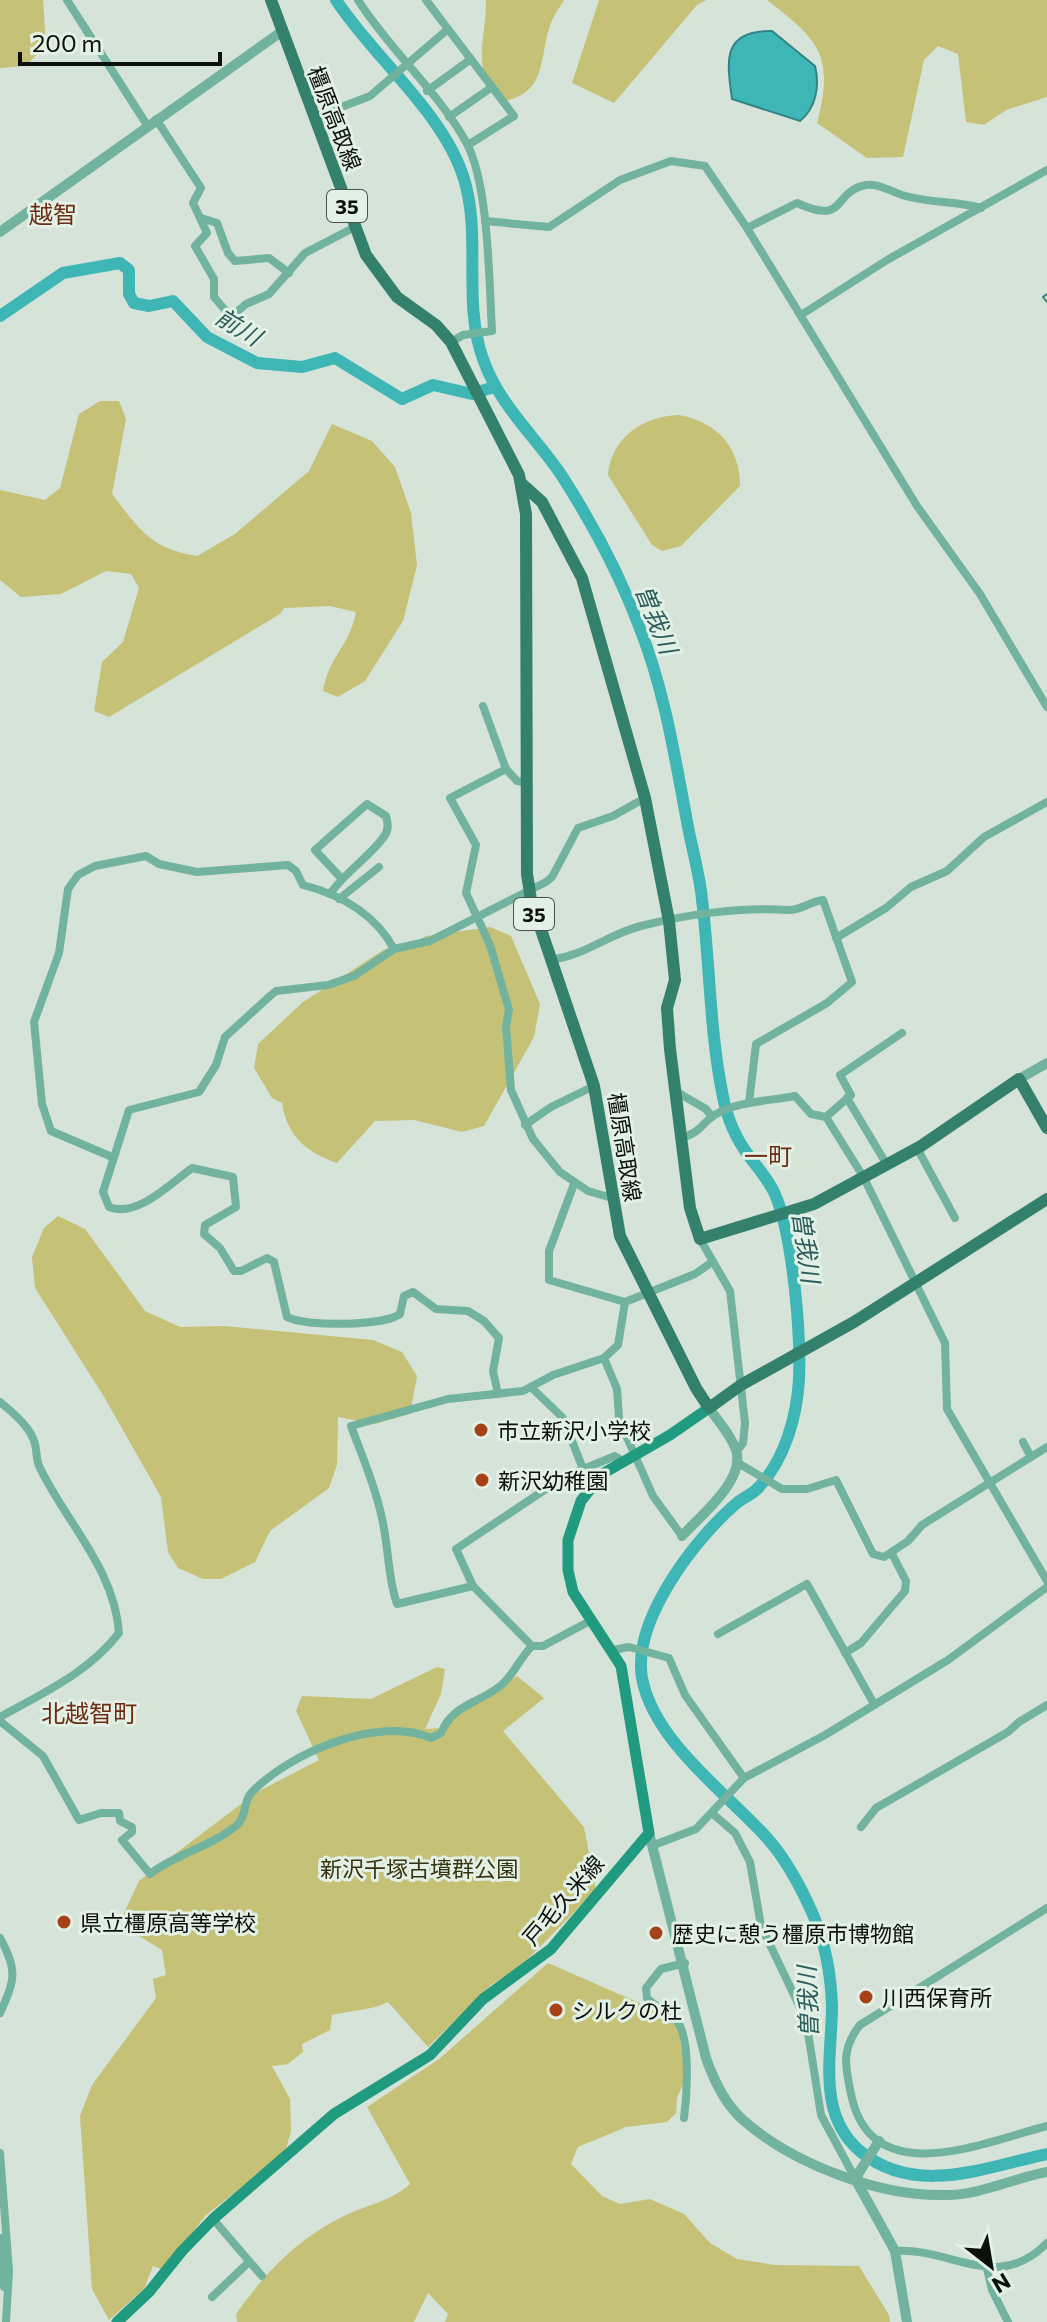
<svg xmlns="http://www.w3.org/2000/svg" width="1047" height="2322" font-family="Commissioner,'Noto Sans JP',sans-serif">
<rect width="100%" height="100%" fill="#d6e3d8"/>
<g fill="#c5c176">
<path d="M0,0H43L46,46L25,66L0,68Z"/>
<path d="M486,0H564C560,7 554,15 551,23C538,58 549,94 500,102C470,63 486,46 486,0Z"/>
<path d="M599,0H706L697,5L614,103L572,83Z"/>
<path d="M767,0H1047V97L1006,110L984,125L966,122L958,54L938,46L924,60L903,157L867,158L817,123C835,56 819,40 767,0Z"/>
<path d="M100,401H119L126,419L112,494C139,529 151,549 197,556L235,534L309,471L332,424L372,441L395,467L411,513L417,565L403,621L365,681L338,697L323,691C329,655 349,648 356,612L330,606L284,608L280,614L109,717L94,711L102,662L123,642L139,588L131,574L106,571L61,594L21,597L0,580V490L45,500L60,488L79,414Z"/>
<path d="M679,415C717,422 740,447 740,486L681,546L662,551L652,545L608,475C611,437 644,416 679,415Z"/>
<path d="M490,927L511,936L540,1004L534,1037L484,1126L462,1132L414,1120L375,1121L337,1163C306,1152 287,1136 282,1103L272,1098L254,1068L258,1044L303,1002L385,949L407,947L426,936Z"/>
<path d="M58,1216L85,1229L145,1311L180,1327L224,1326L373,1340L402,1352L417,1376L410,1414L375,1424L338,1417L337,1465L329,1488L270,1531L255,1562L221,1579H203L178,1568L168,1552L161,1497L103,1395L35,1288L32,1257L44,1228Z"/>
<path d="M437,1667L445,1669L441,1694L425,1729L441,1728L455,1714L517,1676L544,1698L503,1731L584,1827L596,1890L519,1968L491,1985L428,2047L388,2002C369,2011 352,2010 332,2015L330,2030L302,2044L303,2052L288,2064L272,2066L290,2099L291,2131L285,2153L205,2216L164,2270L153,2266L144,2289L109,2320L92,2289L80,2116L92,2085L156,1998L153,1979L166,1975L162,1950L139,1936L123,1915L139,1881L257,1792L319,1760L296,1711L302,1696L371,1699Z"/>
<path d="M548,1963L676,2019C682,2038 680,2055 688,2073L677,2098L676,2113L667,2122L626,2127L578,2147L571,2164L602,2196L620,2204L650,2199L684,2214L710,2243L737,2259L775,2265L859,2266L889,2315L890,2322H445L448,2314L428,2293L414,2322H237L236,2314C266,2272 297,2239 344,2216C366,2205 392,2201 410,2184L367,2107L439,2059Z"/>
</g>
<path fill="#3fb6b6" stroke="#308483" stroke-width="2" d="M772,31L815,66C820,86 816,108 800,121L732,99C727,62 721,30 772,31Z"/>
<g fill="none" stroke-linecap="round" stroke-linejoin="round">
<path stroke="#308483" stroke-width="2" d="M1047,294L1043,297L1047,302"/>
<g stroke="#3fb6b6" stroke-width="12">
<path d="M336,0C374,58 444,113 464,179C482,237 462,301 483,359C499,405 535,436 562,476C592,523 619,573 639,626C665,691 675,758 688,827C692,848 698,869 701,891C710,959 709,1029 723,1097C727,1117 736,1139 749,1156C759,1170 771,1182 777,1199C793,1242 801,1333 799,1379C797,1416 785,1459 759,1487C752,1495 747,1495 738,1502C696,1537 632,1620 642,1678C654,1742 727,1793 768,1839C788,1862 802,1889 814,1917C826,1946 831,1974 832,2006C832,2055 816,2115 861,2152C917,2197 985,2167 1047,2154"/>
<path d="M0,316L63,273L120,263L129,270V294L134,303L149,306L173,301L207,337L257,363L302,367L335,358L402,399L433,385L472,394L494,387"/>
</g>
<g stroke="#71b39e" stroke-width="8">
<path d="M67,0L147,125"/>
<path d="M358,0C389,49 440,94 466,142C489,183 489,282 492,331L463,335L451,342"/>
<path d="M426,0L514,116L468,145"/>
<path d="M427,91L471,59"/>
<path d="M449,117L492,87"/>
<path d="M313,118L370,96L448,29"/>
<path d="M156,119L201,188L193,203L207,233L195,246L214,279V297L231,317L246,304L269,294L305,253L355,227"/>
<path d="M201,218L217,223L228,253L235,261L269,258L289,273"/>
<path d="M485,221L549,227L620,180L671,161L705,166L747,228L917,506L980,594L1047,707"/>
<path d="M747,228L797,203C848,226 831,192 866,185C878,183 890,191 902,195C928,203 955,201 981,208"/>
<path d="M801,315L887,260L1047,170"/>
<path d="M483,706L506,769"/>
<path d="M528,783L517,781L506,769L450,798L476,845L466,893L490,945L509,1010L506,1026L511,1090L533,1139L560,1172L588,1191L612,1198"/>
<path d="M330,894C345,872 372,855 385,835C389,829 388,823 386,816L367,804L315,850L341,878"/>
<path d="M339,899L379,867"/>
<path d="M836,938L886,908L911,887L947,871L984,837L1047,802"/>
<path d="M550,960C587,955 608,934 641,926C687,914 742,907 788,910C800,911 811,901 823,900L852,982L827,1003L756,1044L749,1103"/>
<path d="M675,1091L706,1109L712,1117"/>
<path d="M847,1098L887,1165"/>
<path d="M826,1117L851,1095L840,1075L902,1033"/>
<path d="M525,1125L551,1107L594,1086"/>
<path d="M682,1137C697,1135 703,1123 713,1116C736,1101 770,1101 795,1096L811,1114L826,1117L864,1178L945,1343L947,1409L1047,1581"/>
<path d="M917,1148L955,1218"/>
<path d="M112,1157L51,1131L42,1104L34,1022L59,953L68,889L78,875L95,866L146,856L159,864L197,872L288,865L296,871L303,885C342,895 375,914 394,949"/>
<path d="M574,1184L549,1251V1280L625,1302L695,1274L712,1262"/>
<path d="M700,1239L730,1291L745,1423L743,1443L737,1451"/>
<path d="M604,1358L617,1389L619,1418L625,1433L653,1496L682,1536"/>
<path d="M532,1388L563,1418L583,1469"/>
<path d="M498,1394L493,1371L499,1338L484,1321L468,1311L436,1309L413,1292L404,1296L400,1314C384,1326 305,1327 287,1317L274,1262L267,1258L241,1271H234L220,1248L204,1234L205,1225L236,1207L233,1177L192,1168C170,1184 137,1218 109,1207L103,1192L129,1110L199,1092L216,1065L225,1037L270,996L276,991L328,985L354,976L394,949L430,941L546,882L552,877L578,828L613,816L645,798"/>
<path d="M0,1402C13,1413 31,1427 35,1444C37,1452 36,1461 40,1468C66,1522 115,1570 119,1633C88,1673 43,1693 0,1717"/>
<path d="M1023,1442L1031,1457"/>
<path d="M738,1463L782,1489H807L836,1480L873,1554L884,1557L908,1541L922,1525L1047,1447"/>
<path d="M473,1586L397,1604C389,1581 389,1559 385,1535C380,1498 364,1461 351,1426L448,1399L523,1391L553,1375L604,1358L618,1345L625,1302"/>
<path d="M590,1621L543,1646H532L473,1586L456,1549L564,1477L615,1456L621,1460"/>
<path d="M718,1634L807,1584L874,1704"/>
<path d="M613,1650L629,1647L669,1658L685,1695L744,1778"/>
<path d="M845,1653L861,1643L905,1591L906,1581L892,1554"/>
<path d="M0,1721L43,1756L79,1820L101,1813H119L120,1821L132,1827V1832L122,1840L150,1874C176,1854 210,1847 236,1826C247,1817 243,1802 251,1793C289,1753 378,1715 431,1738L441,1733C453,1704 478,1704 500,1686C514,1675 519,1659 532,1646"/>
<path d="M713,1814L735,1833L750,1862L761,1926L806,2020L821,2115L856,2180"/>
<path d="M861,1827L876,1808L1008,1732L1019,1722L1047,1705"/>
<path d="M654,1845L696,1829L744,1778L825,1735L948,1660L1047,1587"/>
<path d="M1047,1908L860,2025C841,2049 845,2066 851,2094C871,2193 984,2142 1047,2126"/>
<path d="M0,1938C18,1970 15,1980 0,2013"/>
<path d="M684,2118C687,2096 691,2039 677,2021C670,2011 656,2008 647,1998L646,1988L661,1969L685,1963"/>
<path d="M0,2153L9,2271L6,2322"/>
<path d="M213,2219L262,2276"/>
<path d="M0,2238L4,2287"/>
<path d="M895,2251C952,2247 997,2294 1047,2243"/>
<path d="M987,2269L992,2290L1008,2322"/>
<path d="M212,2297L249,2262"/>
</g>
<g stroke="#71b39e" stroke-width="10">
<path d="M0,232L281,32"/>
<path d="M1019,1079L1047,1063"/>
<path d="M682,1536C700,1516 746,1480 736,1450C731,1435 718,1421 709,1408"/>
<path d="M649,1833L706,2058C714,2081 725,2104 743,2120C793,2164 880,2197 946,2195C980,2195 1014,2178 1047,2172"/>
<path d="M879,2141L858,2174V2184L895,2251L907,2322"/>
</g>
<path stroke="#219b7f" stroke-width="11" d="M117,2322L149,2292L182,2251L213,2219L334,2114L430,2055L483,1999L551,1949L649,1833L621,1666L573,1592L568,1570V1540L581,1501L602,1474L670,1435L709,1408"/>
<g stroke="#33816c" stroke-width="12">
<path d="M271,0L366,255L397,297L436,325L451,342L519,475L526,514L527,874L531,900L594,1086L620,1236L696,1388L709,1408L741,1385L854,1322L1047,1199"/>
<path d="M522,484L542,502L582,578L645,798L669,921L675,980L667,1008L670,1049L690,1208L700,1239L814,1204L921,1146L1019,1079L1047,1128"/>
</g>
</g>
<g fill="#a74118" stroke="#e3f0e5" stroke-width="3">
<circle cx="481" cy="1430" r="8"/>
<circle cx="482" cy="1480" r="8"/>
<circle cx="64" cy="1922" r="8"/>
<circle cx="656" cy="1933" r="8"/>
<circle cx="866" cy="1997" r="8"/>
<circle cx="556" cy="2010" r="8"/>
</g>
<g text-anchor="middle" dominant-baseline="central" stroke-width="6" stroke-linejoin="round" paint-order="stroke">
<g fill="#e3f0e5" stroke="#4c534e" stroke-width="2">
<rect x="327" y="190" width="40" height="32" rx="6"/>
<rect x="514" y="898" width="40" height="32" rx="6"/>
</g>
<g font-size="20" font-weight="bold" fill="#0c100d">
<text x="347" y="206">35</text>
<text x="534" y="914">35</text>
</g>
<g font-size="22" fill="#0c100d" stroke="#e3f0e5">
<text transform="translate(335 118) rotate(69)">橿原高取線</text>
<text transform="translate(625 1147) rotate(81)">橿原高取線</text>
<text transform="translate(563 1900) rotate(-49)">戸毛久米線</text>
</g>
<g font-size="22" fill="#0c100d" stroke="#e3f0e5" text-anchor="start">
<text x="497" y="1430">市立新沢小学校</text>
<text x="498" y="1480">新沢幼稚園</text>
<text x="80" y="1922">県立橿原高等学校</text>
<text x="672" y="1933">歴史に憩う橿原市博物館</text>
<text x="882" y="1997">川西保育所</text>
<text x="572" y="2010">シルクの杜</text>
</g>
<g font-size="22" fill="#363410" stroke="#e3f0e5">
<text x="419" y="1868">新沢千塚古墳群公園</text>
</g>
<g font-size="24" fill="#6c2b12" stroke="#e3f0e5">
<text x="53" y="213">越智</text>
<text x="768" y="1155">一町</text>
<text x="89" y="1712">北越智町</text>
</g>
<g font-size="24" font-style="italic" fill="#2b5d5c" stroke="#e3f0e5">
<text transform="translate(239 326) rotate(31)">前川</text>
<text transform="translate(657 619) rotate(68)">曽我川</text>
<text transform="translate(807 1247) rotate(82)">曽我川</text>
<text transform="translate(807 2002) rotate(-92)">曽我川</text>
</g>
</g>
<g transform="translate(991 2266) rotate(149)" stroke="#e3f0e5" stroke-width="6" paint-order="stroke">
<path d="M0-6L14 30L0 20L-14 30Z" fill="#0c100d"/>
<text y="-12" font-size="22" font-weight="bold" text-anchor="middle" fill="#0c100d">N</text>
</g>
<path d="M20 52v12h200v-12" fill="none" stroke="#0c100d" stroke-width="4"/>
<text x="32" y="52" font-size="24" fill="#0c100d" stroke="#e3f0e5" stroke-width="6" paint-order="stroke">200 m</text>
</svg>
